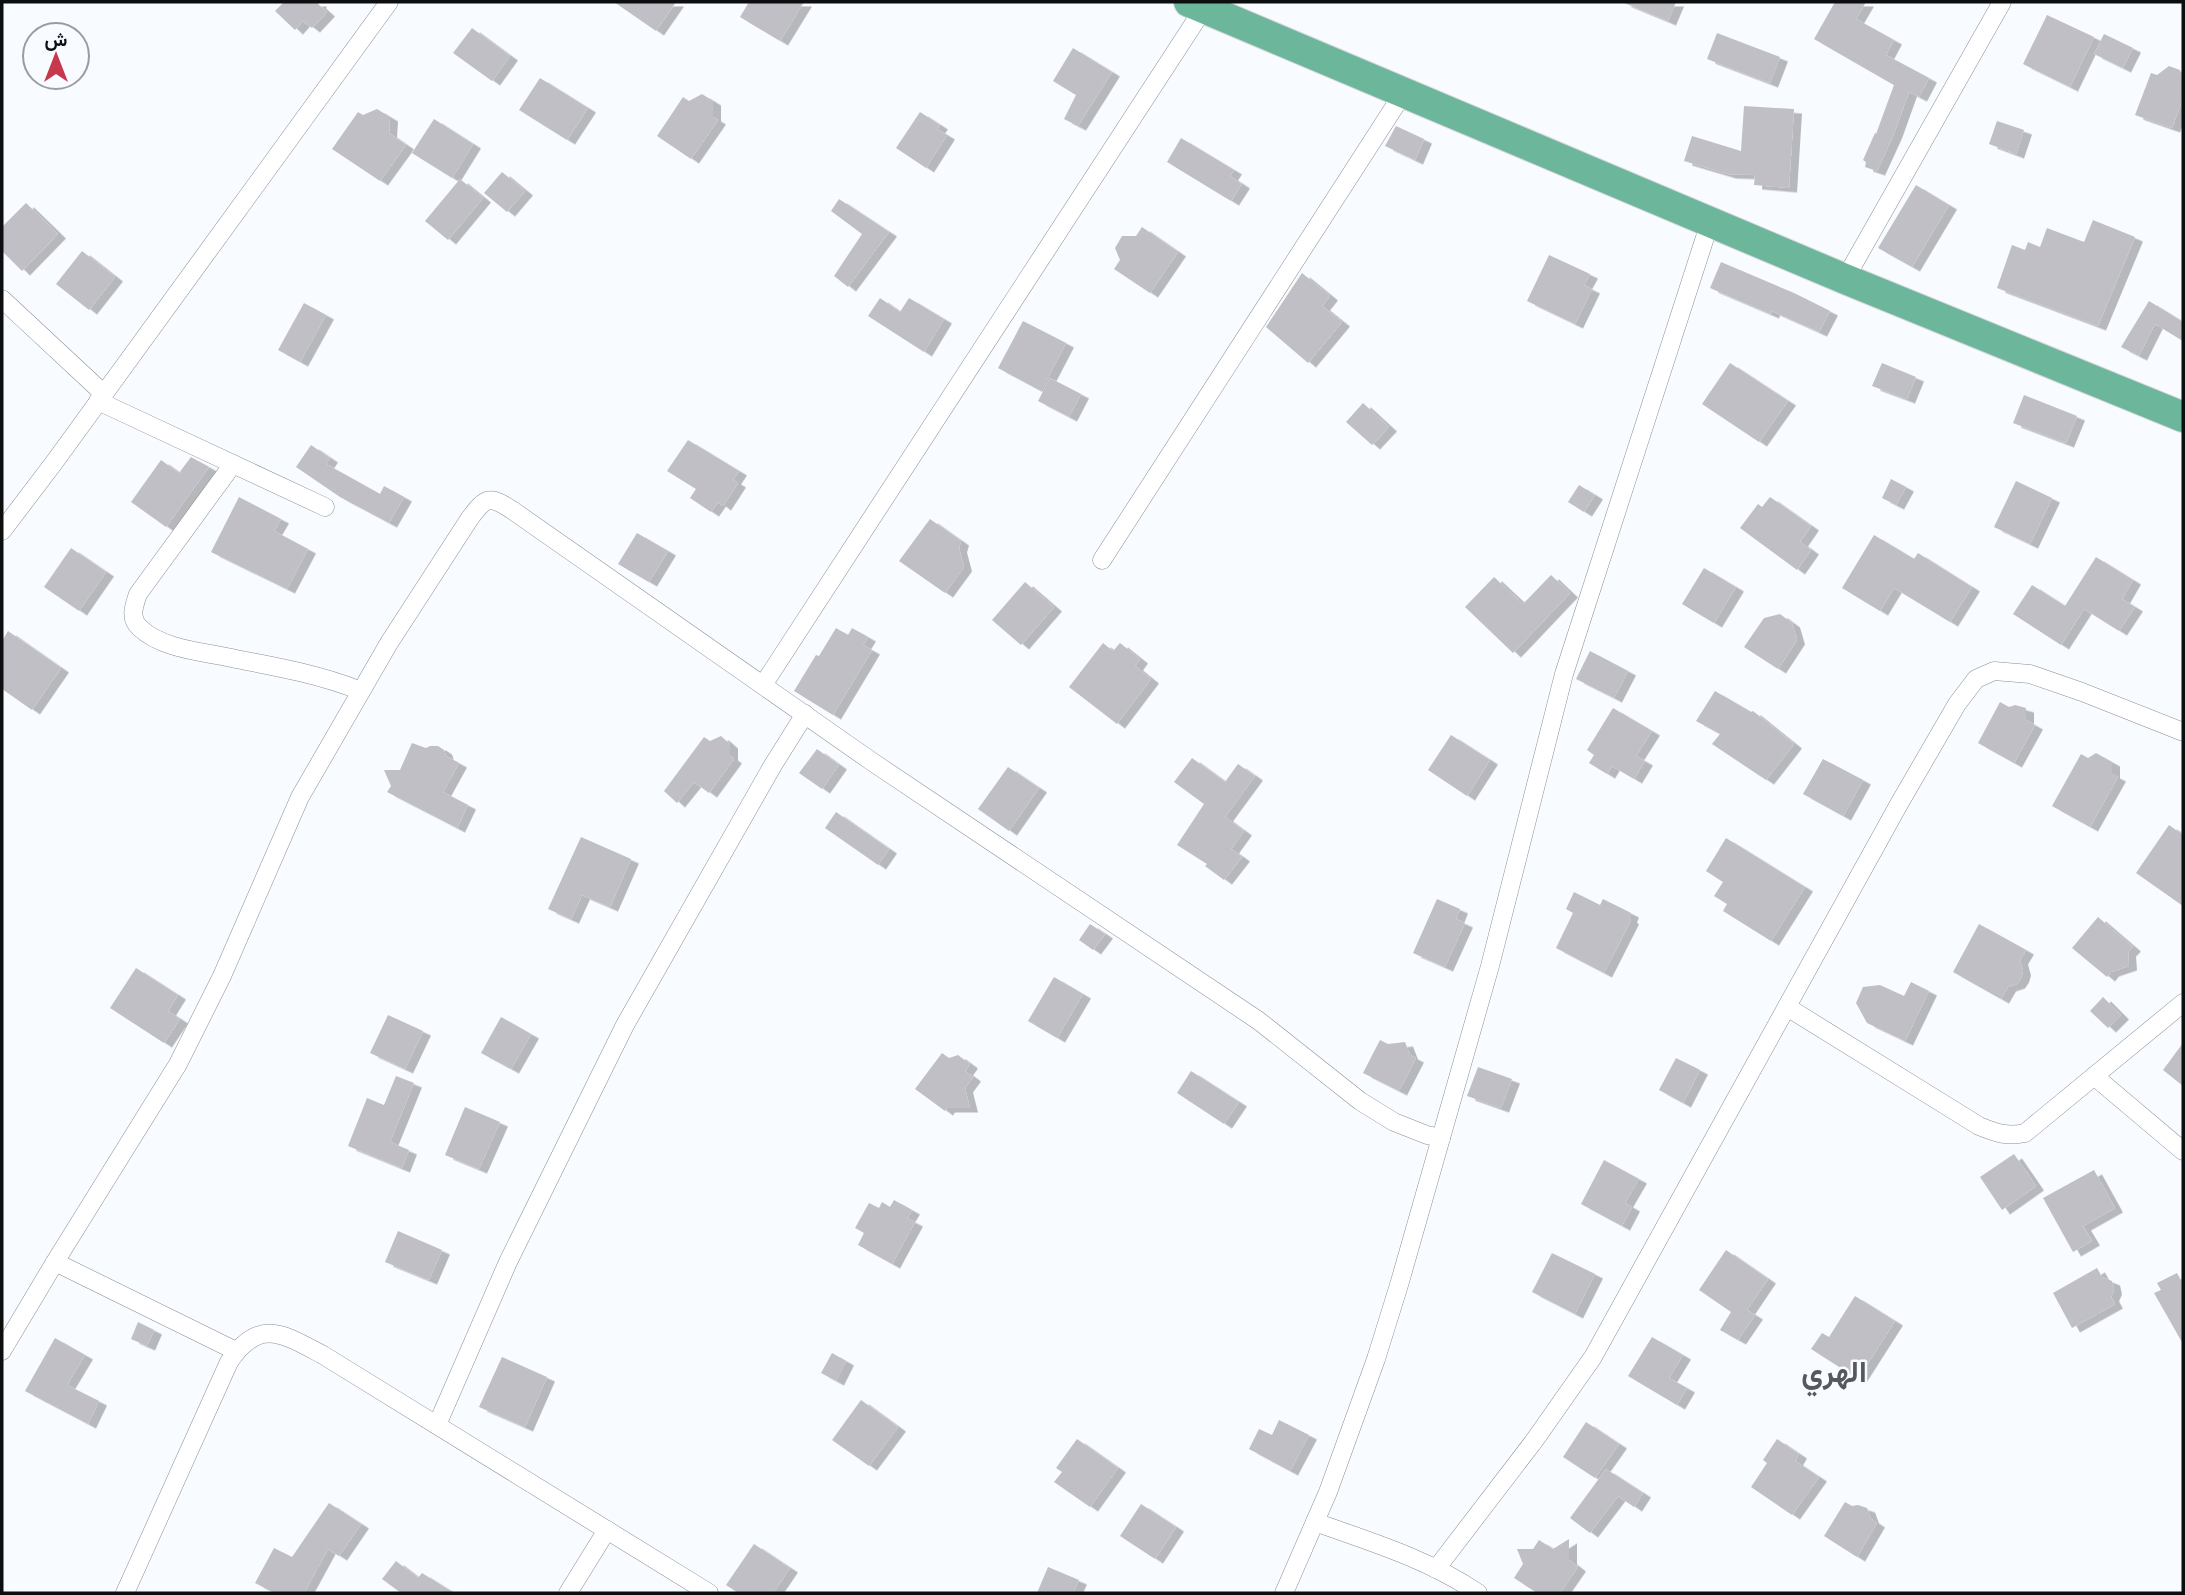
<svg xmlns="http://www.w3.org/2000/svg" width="2185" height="1595" font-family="Poppins,Vazirmatn,sans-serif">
<defs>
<filter id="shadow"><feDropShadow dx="8" dy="4.5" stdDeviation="0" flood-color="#0004"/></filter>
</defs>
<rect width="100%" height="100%" fill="#f8fbff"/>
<g fill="#c0bfc5" filter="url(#shadow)">
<path d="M281,2H319L318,4L327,12L312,28L303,21L295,30L275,11L283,3Z"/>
<path d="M614,2H676L656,31Z"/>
<path d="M749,2H804L780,41L740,17Z"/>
<path d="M1622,2H1676L1668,21Z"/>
<path d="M1835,2H1866L1856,19L1894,40L1886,55L1929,78L1919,97L1909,92L1894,134L1877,171L1865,167L1866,162L1863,160L1875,133L1876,134L1894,85L1814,39Z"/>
<path d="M2047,15L2094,37L2070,87L2023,64Z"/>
<path d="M472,28L510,56L492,81L453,53Z"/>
<path d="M1717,33L1780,57L1770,83L1707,59Z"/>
<path d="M2104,34L2133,48L2123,68L2094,54Z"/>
<path d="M1073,48L1112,72L1078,126L1064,119L1076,95L1053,81Z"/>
<path d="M2169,66L2180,70L2183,80V98L2172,128L2135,115L2151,73L2157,75Z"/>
<path d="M540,78L588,108L567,140L519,110Z"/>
<path d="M702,94L713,101V117L718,120L691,159L657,136L683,97L689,101Z"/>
<path d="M1744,106L1794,109L1789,188L1754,185L1755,175L1728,174L1684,161L1692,136L1741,151Z"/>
<path d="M377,109L390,117L389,133L406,145L380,181L332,149L358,112L363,115Z"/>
<path d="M920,112L940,125L937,129L947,135L926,168L896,148Z"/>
<path d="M434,119L473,144L452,178L412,153Z"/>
<path d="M1997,121L2024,130L2016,154L1989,144Z"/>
<path d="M1396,126L1424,139L1415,160L1385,146Z"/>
<path d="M1181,138L1234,170L1230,176L1242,184L1231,201L1167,162Z"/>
<path d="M502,172L525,191L507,212L484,193Z"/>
<path d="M460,179L483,198L448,240L425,221Z"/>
<path d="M1916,185L1949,205L1912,267L1878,248Z"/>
<path d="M839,199L889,232L848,287L834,276L862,234L831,211Z"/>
<path d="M26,203L58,234L22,271L2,251V227Z"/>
<path d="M2093,220L2135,237L2098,326L1997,288L2012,245L2025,250L2028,242L2040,247L2047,228L2084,242Z"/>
<path d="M1142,227L1178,252L1150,293L1114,269L1120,260L1115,248L1122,236H1136Z"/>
<path d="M82,251L115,277L89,310L56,284Z"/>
<path d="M1549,255L1590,274L1584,285L1592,289L1575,324L1527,301Z"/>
<path d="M1721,262L1794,293L1830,311L1819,332L1772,311L1771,314L1710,288Z"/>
<path d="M1302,273L1330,296L1322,306L1342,322L1308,363L1266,327Z"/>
<path d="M880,298L900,312L909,298L944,319L924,352L868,316Z"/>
<path d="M2149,301L2183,322V341L2155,324L2139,356L2121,347Z"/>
<path d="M304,303L326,315L300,362L278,350Z"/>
<path d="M1023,321L1066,343L1041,391L998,368Z"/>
<path d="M1730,363L1788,401L1759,442L1702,404Z"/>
<path d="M1882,363L1916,377L1907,399L1872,386Z"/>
<path d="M1050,378L1081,394L1069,417L1038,401Z"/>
<path d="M2024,395L2077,416L2066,443L2013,423Z"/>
<path d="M1363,403L1389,427L1372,445L1346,422Z"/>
<path d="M688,440L739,471L733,480L738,483L723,506L718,502L711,512L690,498L696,489L667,471Z"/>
<path d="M311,445L330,458L326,464L380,494L384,486L404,497L389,523L340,497L296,467Z"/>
<path d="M191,457L209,467L166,527L131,502L161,460L179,473Z"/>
<path d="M1891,479L1906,487L1896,505L1882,498Z"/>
<path d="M2016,481L2052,498L2030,544L1994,527Z"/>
<path d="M1579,485L1595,495L1584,512L1568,502Z"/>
<path d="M239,497L281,519L274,531L308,549L287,589L211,552Z"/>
<path d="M1770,497L1811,526L1800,542L1811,550L1797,570L1740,528L1758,504L1762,507Z"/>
<path d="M930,519L961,541L959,548L964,567L945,593L899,561Z"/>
<path d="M637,533L668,551L649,582L618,564Z"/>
<path d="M1874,535L1914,559L1918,553L1972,587L1950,622L1894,588L1880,611L1842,588Z"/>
<path d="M71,548L106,572L79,611L44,587Z"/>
<path d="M2096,557L2133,580L2122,599L2135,607L2119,631L2084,609L2061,645L2013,614L2032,585L2065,606Z"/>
<path d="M1704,568L1736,587L1714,623L1682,604Z"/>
<path d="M1551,575L1570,593L1513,653L1465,607L1494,577L1523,604Z"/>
<path d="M1025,582L1054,607L1021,645L992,620Z"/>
<path d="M1780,614L1792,623L1797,640L1778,669L1744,647L1764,618Z"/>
<path d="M836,628L848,635L852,628L868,637L863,645L872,650L833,715L794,691L816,655L819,656Z"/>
<path d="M8,631L61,668L32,710L2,689V641Z"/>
<path d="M1103,643L1113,651L1120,643L1140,659L1135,666L1151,679L1117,724L1069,687Z"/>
<path d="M1590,651L1628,671L1614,698L1576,679Z"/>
<path d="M1715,691L1751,712L1753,711L1794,744L1766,780L1712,744L1720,734L1696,721Z"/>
<path d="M2000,702L2009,707L2015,705L2026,708V720L2035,725L2014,763L1978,743Z"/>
<path d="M1613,708L1652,731L1636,756L1645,761L1634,779L1612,766L1607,774L1589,763L1594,755L1587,750Z"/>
<path d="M1451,735L1490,760L1467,796L1428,770Z"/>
<path d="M721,736L730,744V756L734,759L709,793L694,782L677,803L664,791L704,737L710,741Z"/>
<path d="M412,743L426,748L430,746H438L444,750L446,756L459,763L443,792L468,805L457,828L387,792L391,786L384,770H400Z"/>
<path d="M817,749L839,765L822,789L799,773Z"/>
<path d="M2096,753L2112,762V774L2118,777L2090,827L2052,806L2081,754L2088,758Z"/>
<path d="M1192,758L1225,782L1238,764L1255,776L1225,817L1244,831L1231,849L1242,857L1224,880L1205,866L1207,864L1177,845L1204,804L1174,782Z"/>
<path d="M1823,759L1863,780L1843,816L1803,794Z"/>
<path d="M1008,767L1039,788L1009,831L978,809Z"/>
<path d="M836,812L889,849L878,865L825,828Z"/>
<path d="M2169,825L2183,835V906L2136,873Z"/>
<path d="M581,837L631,859L610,907L582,895L571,919L548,909Z"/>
<path d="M1726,838L1805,887L1771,941L1723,911L1727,904L1714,896L1723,882L1706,871Z"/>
<path d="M1574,892L1600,905L1603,899L1631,913L1629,918L1631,920L1604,973L1556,948L1573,913L1566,909Z"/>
<path d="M1437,899L1460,909L1456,919L1465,923L1445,967L1413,953Z"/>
<path d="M2098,917L2133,947L2128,952L2129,966L2111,972L2107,977L2072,948Z"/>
<path d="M1090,924L1105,934L1093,950L1079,940Z"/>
<path d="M1979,924L2026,950L2020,960L2023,971L2021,978L2017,984L2008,987L2001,999L1953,972Z"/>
<path d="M136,968L178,995L168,1011L180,1019L164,1043L110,1008Z"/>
<path d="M1054,977L1083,994L1057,1038L1028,1021Z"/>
<path d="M1911,982L1929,991L1905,1041L1867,1023L1856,1003L1863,987L1880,985L1904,996Z"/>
<path d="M2103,997L2121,1015L2108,1028L2090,1011Z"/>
<path d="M388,1015L423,1031L405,1069L370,1053Z"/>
<path d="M501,1017L531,1034L511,1069L481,1053Z"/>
<path d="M1380,1040L1388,1044L1405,1042L1410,1055L1416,1058L1399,1091L1363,1073Z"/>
<path d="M2183,1043V1086L2163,1070Z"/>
<path d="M942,1053L949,1058L958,1055L970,1064L965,1071L973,1077L965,1088L970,1108H947L945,1111L915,1089Z"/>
<path d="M1676,1058L1700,1070L1683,1103L1659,1090Z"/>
<path d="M1478,1067L1512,1079L1501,1108L1467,1096Z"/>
<path d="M1191,1071L1239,1102L1224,1124L1177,1093Z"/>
<path d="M396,1076L414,1083L390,1142L409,1150L402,1168L348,1146L367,1098L384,1105Z"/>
<path d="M465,1107L500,1122L479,1169L445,1155Z"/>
<path d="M2014,1154L2036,1186L2002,1210L1980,1177Z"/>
<path d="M1604,1160L1639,1179L1625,1203L1632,1207L1622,1226L1581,1204Z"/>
<path d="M2094,1170L2115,1208L2083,1226L2092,1241L2073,1252L2043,1198Z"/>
<path d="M894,1200L912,1210L907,1218L915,1222L892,1264L858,1245L864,1233L855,1228L869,1203L879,1208L882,1202L890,1207Z"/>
<path d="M398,1231L442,1250L429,1280L385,1262Z"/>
<path d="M1726,1250L1768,1279L1747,1310L1755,1315L1738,1340L1720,1330L1731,1312L1699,1290Z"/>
<path d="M1552,1253L1595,1274L1575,1314L1532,1292Z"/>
<path d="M2097,1268L2102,1277L2112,1281L2114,1290L2111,1297L2115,1304L2072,1328L2053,1293Z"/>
<path d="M2177,1273L2183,1284V1344L2154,1293L2161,1290L2157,1283Z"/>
<path d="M1855,1296L1895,1321L1858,1379L1811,1349L1822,1333L1829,1337Z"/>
<path d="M138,1322L154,1330L147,1346L131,1339Z"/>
<path d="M1652,1337L1683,1355L1669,1378L1687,1388L1677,1405L1628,1376Z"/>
<path d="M55,1338L85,1355L67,1385L99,1401L88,1424L25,1391Z"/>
<path d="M832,1353L846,1361L836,1381L821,1373Z"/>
<path d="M502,1357L547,1377L525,1427L479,1407Z"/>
<path d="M861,1400L898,1427L869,1466L832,1440Z"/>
<path d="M1279,1420L1309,1435L1290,1471L1249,1449L1259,1429L1272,1435Z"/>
<path d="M1586,1422L1619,1444L1595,1478L1563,1457Z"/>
<path d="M1077,1439L1118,1468L1090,1507L1054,1482L1062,1472L1056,1468Z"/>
<path d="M1777,1439L1799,1454L1795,1461L1819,1477L1792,1515L1751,1487L1767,1463L1763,1460Z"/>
<path d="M1606,1469L1643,1493L1634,1507L1618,1496L1590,1533L1570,1518Z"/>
<path d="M1845,1502L1852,1506L1858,1505L1867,1508L1871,1519L1877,1523L1857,1557L1824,1536Z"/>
<path d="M329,1503L361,1524L339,1556L328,1549L304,1593H275L255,1583L274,1548L292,1557Z"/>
<path d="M1141,1504L1176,1527L1155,1559L1120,1536Z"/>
<path d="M1569,1539V1560L1578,1567L1560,1593H1537L1514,1578L1523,1564L1517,1549H1533L1539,1540L1553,1549Z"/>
<path d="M754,1544L790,1568L773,1593H738L726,1585Z"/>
<path d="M396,1561L418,1578L422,1573L454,1593H401L382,1579Z"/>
<path d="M1048,1567L1079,1580L1073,1593H1037Z"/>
</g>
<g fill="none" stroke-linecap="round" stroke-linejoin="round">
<defs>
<g id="minor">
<path d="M1845,279L2002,2"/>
<path d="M2,299L104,394"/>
<path d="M98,401L325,507"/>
<path d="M233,464L138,594C134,606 129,618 140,628C163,650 207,652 236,659C278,667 321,675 361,691"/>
<path d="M2,531L53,464L389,2"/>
<path d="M1102,560L1404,92"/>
<path d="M763,685L1204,8"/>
<path d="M1787,1007L1979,1126C1996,1133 2007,1137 2025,1133L2183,1003"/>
<path d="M2094,1076L2183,1151"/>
<path d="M55,1262L236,1351"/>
<path d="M2,1351L55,1262L178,1064L222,976L300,797L389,643L470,518C486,497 489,495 512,510L871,761L1259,1021L1360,1101L1394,1122L1427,1135L1441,1138"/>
<path d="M437,1425L508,1262L625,1025L773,765L805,714"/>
<path d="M1315,1522C1371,1542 1428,1559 1478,1593"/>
<path d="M1436,1569L1534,1441L1593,1357L1899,804L1957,704L1976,679L1994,671L2030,674L2082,692L2183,732"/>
<path d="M125,1593L229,1362C259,1317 283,1334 323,1355L709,1593"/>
<path d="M568,1593L607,1530"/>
<path d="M1284,1593L1328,1492L1376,1359L1399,1285L1490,966L1564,674L1710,222"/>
</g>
<path id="trunk" d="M1189,2L1845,279L2183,417"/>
</defs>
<use href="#minor" stroke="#8b8e92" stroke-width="19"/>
<use href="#trunk" stroke="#d8d8d9" stroke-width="32"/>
<use href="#minor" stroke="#fff" stroke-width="18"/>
<use href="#trunk" stroke="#6cb69b" stroke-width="30"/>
</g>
<g text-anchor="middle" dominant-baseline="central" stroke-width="5" stroke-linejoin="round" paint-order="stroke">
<g font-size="30" font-weight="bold" fill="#55585c" stroke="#f8fbff">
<text x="1834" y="1371">الهري</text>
</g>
</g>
<rect width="2185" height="1595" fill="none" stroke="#0d0e0f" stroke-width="7"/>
<g transform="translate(56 56)"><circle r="33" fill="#f8fbff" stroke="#9a9c9f" stroke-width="2"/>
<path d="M0-5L12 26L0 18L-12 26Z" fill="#c7374d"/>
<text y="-10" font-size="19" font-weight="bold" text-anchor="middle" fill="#0d0e0f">ش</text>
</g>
</svg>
